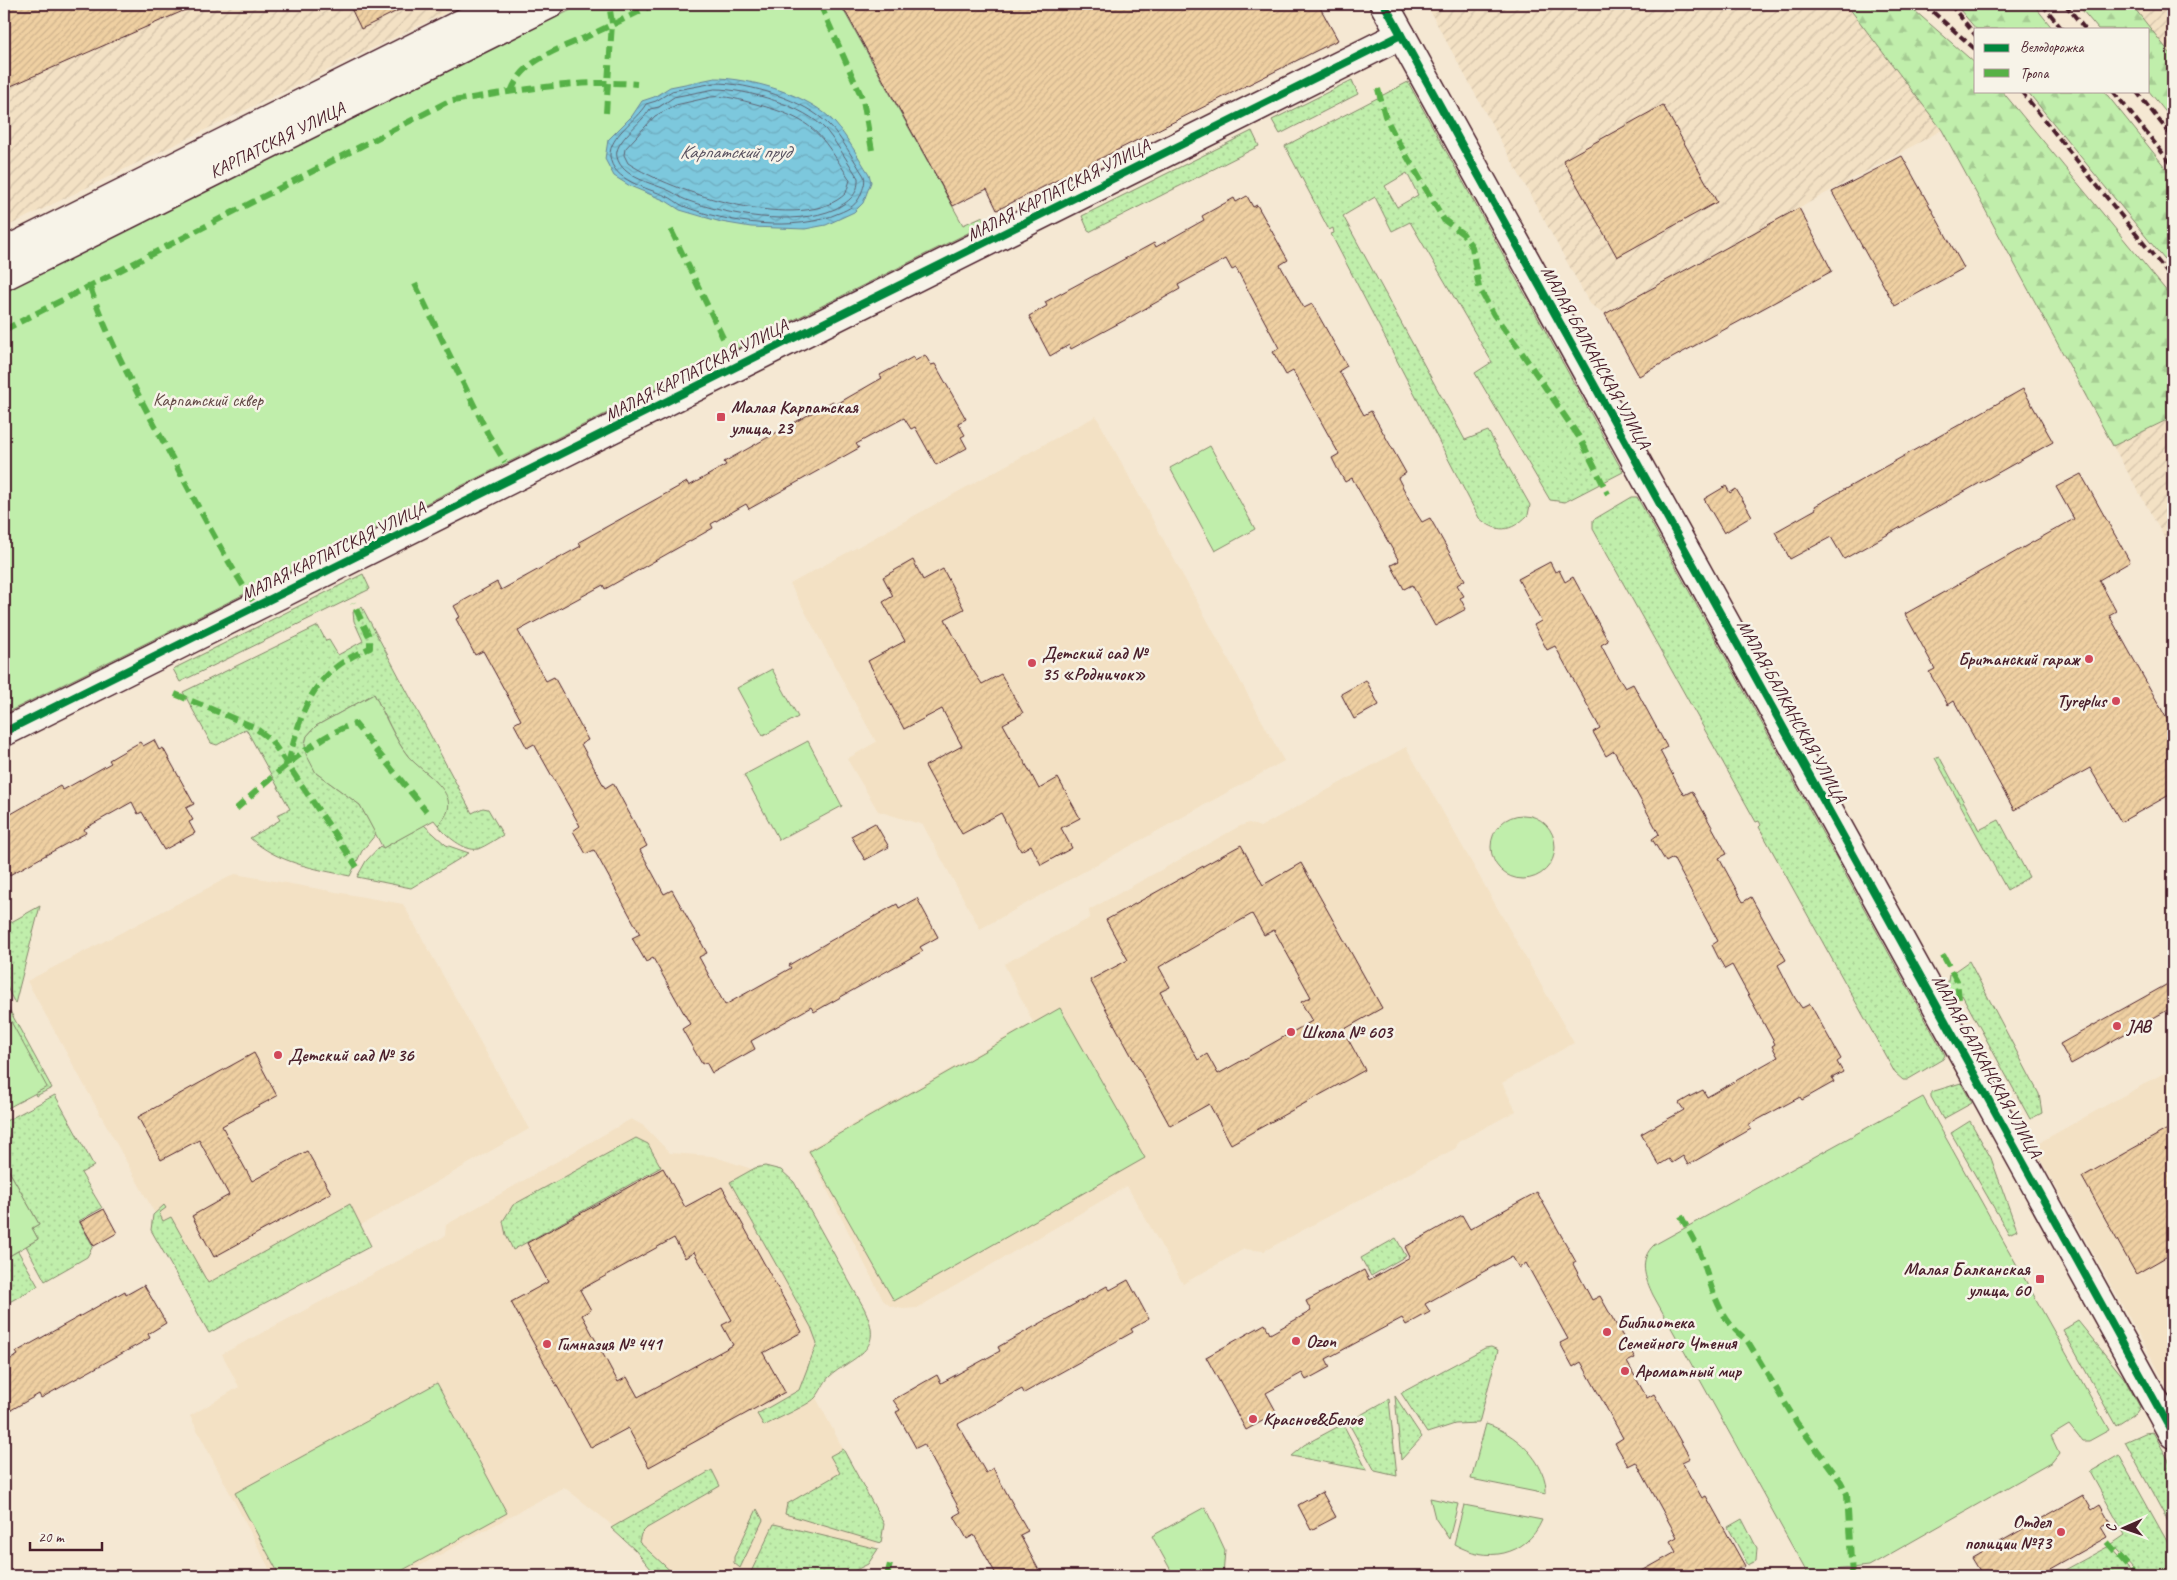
<svg xmlns="http://www.w3.org/2000/svg" width="2177" height="1580" font-family="Caveat,sans-serif">
<defs>
<pattern id="industrial-furrows" width="10" height="10" patternUnits="userSpaceOnUse" patternTransform="scale(1.25)"><rect width="10" height="10" fill="#f3e1c4"/><path d="M-1 1l2-2M0 10L10 0M9 11l2-2" fill="none" stroke="#d2c1a9"/></pattern>
<pattern id="grass-dots" width="8" height="8" patternUnits="userSpaceOnUse" patternTransform="scale(1.25)"><rect width="8" height="8" fill="#c0eeab"/><path d="M2 2h.1M6 6h.1" fill="none" stroke="#a6cc93" stroke-width="1.8" stroke-linecap="round"/></pattern>
<pattern id="forest-firs" width="22" height="20" patternUnits="userSpaceOnUse" patternTransform="scale(1.25)"><rect width="22" height="20" fill="#c0eeab"/><path d="M5 1l3.5 6h-7zM16 11l3.5 6h-7z" fill="#a6cc93"/></pattern>
<pattern id="water-waves" width="16" height="10" patternUnits="userSpaceOnUse" patternTransform="scale(1.25)"><rect width="16" height="10" fill="#7dc8dd"/><path d="M0 5q4-4 8 0t8 0" fill="none" stroke="#6eabbe"/></pattern>
<pattern id="building-hatch" width="6" height="6" patternUnits="userSpaceOnUse" patternTransform="scale(1.25)"><rect width="6" height="6" fill="#efd0a2"/><path d="M-1 1l2-2M0 6l6-6M5 7l2-2" fill="none" stroke="#ceb28c"/></pattern>
</defs>
<rect width="100%" height="100%" fill="#f5e8d3"/>
<filter id="ink" filterUnits="userSpaceOnUse"><feTurbulence type="fractalNoise" baseFrequency=".02" numOctaves="2"/><feDisplacementMap in="SourceGraphic" scale="10" xChannelSelector="R" yChannelSelector="G"/><feConvolveMatrix kernelMatrix="1 2 1 2 8 2 1 2 1" color-interpolation-filters="sRGB"/></filter>
<g filter="url(#ink)">
<g fill="#f3e1c4">
<path d="M1096,416L1284,761L980,929L923,825L878,811L847,759L876,742L790,584Z"/>
<path d="M1406,747L1574,1043L1502,1083L1516,1111L1458,1142L1456,1148L1264,1251L1244,1249L1183,1284L1127,1186L917,1308L903,1309L890,1306L883,1300L807,1150L1033,1022L1004,964L1090,918L1089,910L1240,826L1249,823L1260,827Z"/>
<path d="M235,874L403,904L529,1129L209,1312L27,981Z"/>
<path d="M2173,1068V1396L2033,1146Z"/>
<path d="M631,1119L644,1126L670,1153L712,1156L794,1183L862,1310L813,1392L884,1526L871,1558L838,1576H659L636,1549L607,1521L564,1487L401,1576H273L190,1416L239,1387L222,1354L445,1236L446,1225Z"/>
</g>
<g fill="url(#industrial-furrows)">
<path d="M4,4H463L4,228Z"/>
<path d="M1426,4H1846L1942,130L1605,314L1590,304Z"/>
<path d="M2131,4H2173V57Z"/>
<path d="M2173,417V553L2113,446Z"/>
</g>
<g fill="url(#grass-dots)" stroke="#85866b" fill-rule="evenodd">
<path d="M1352,80L1358,94L1280,134L1272,120Z"/>
<path d="M1408,82L1623,472L1565,502L1550,500L1475,373L1492,362L1410,222L1392,231L1375,197L1343,216L1465,440L1488,431L1530,505L1528,515C1510,533 1497,533 1479,518L1331,234L1334,233L1333,228L1329,230L1285,146ZM1407,173L1418,195L1397,207L1385,186Z"/>
<path d="M1252,131L1259,146L1089,232L1082,216Z"/>
<path d="M1632,497H1637L1945,1055L1943,1059L1907,1080H1903L1895,1073L1759,827L1761,825L1759,821L1756,822L1593,529V520Z"/>
<path d="M363,574L370,589L180,682L173,669Z"/>
<path d="M362,607L472,813L483,808L488,809L503,835C496,839 486,846 478,849C465,852 445,835 438,825L448,810C443,777 427,778 408,756C396,742 384,712 374,694L316,726L307,736L305,744L316,773L360,805L376,834L362,851L350,876C315,869 278,863 250,838L280,820L277,815L290,809L246,729L217,745L211,743L183,692L318,626L326,641L329,640L338,655L363,641L354,621L353,612Z"/>
<path d="M1939,756L1979,830L1999,820L2029,877L2007,890L1935,758Z"/>
<path d="M424,825L446,845L469,853L411,888L357,877L366,861L380,846L383,848Z"/>
<path d="M40,906L15,1004L4,981V948L8,946L4,938V926Z"/>
<path d="M1969,961L2039,1094L2042,1113L2030,1119L1962,995L1953,999L1947,988L1949,975Z"/>
<path d="M4,1000L52,1088L36,1096L35,1094L46,1087L9,1019L4,1021Z"/>
<path d="M1961,1083L1972,1103L1943,1119L1931,1097V1092Z"/>
<path d="M55,1095L94,1166L81,1173L102,1208L79,1221L93,1246L87,1257L45,1281L26,1246L38,1239L32,1228L39,1224L4,1162V1140L9,1137L4,1122Z"/>
<path d="M1970,1121L1991,1158L2017,1230L2009,1234L1951,1133Z"/>
<path d="M636,1138L648,1144L661,1167L513,1250L506,1235L503,1221L513,1205Z"/>
<path d="M765,1166L781,1170L794,1182L864,1308C885,1351 857,1354 830,1376C823,1383 821,1392 815,1398C809,1405 774,1420 764,1426L757,1414L799,1390L817,1343L811,1327L730,1182L755,1168Z"/>
<path d="M350,1204L371,1246L209,1333L151,1230L153,1215L164,1205L166,1208L159,1213L163,1221L171,1217L208,1283Z"/>
<path d="M1396,1238L1406,1256L1371,1276L1361,1258Z"/>
<path d="M18,1251L38,1286L4,1305V1259Z"/>
<path d="M2078,1321L2124,1378L2140,1407L2136,1413L2116,1426L2063,1330Z"/>
<path d="M1491,1347L1498,1350L1479,1423L1455,1424L1427,1433L1401,1393L1485,1348Z"/>
<path d="M1395,1396L1422,1437L1401,1460Z"/>
<path d="M1389,1399L1397,1476L1375,1471L1348,1422Z"/>
<path d="M1343,1424L1367,1470L1291,1456L1304,1445Z"/>
<path d="M2153,1432L2173,1468V1531L2125,1442L2145,1433Z"/>
<path d="M843,1449L884,1524L881,1543L785,1514L787,1504L840,1473L830,1456Z"/>
<path d="M2119,1455L2173,1552V1576H2140L2112,1544L2125,1535L2090,1472Z"/>
<path d="M712,1470L720,1486L647,1528L641,1534L639,1542L676,1576H657L635,1550L611,1528Z"/>
<path d="M757,1509L763,1520L740,1568L734,1563V1557Z"/>
<path d="M1742,1519L1757,1548L1756,1561L1748,1565L1728,1527Z"/>
<path d="M774,1524L878,1549L868,1564L844,1576H749Z"/>
<path d="M2109,1546L2136,1576H2061L2065,1570Z"/>
</g>
<g fill="url(#forest-firs)" stroke="#85866b">
<path d="M1846,4H1907L1976,64V91H2002L2173,299V417L2113,446L1942,130Z"/>
<path d="M1955,4H2033L2053,29H1976Z"/>
<path d="M2077,4H2131L2173,57V121L2148,90V29H2098Z"/>
<path d="M2027,91H2104L2173,177V270Z"/>
</g>
<g fill="#c0eeab" stroke="#85866b">
<path d="M583,4H840L963,225L983,216L984,225L4,714V289Z"/>
<path d="M1210,446L1255,529L1215,551L1170,468Z"/>
<path d="M772,669L798,717L763,736L737,688Z"/>
<path d="M374,694C384,713 395,740 408,756C424,775 469,796 438,825L434,820L383,848L360,805L316,773L306,754L305,744L307,736L316,726Z"/>
<path d="M808,741L842,806L779,840L744,775Z"/>
<circle cx="1523" cy="847" r="32"/>
<path d="M1060,1008L1145,1158L894,1301L809,1151Z"/>
<path d="M9,1018L47,1087L4,1110V1021Z"/>
<path d="M1923,1097L2109,1430L2089,1441H2082L2069,1425L2051,1436L2059,1453L2052,1462L1869,1566L1807,1573L1653,1295C1645,1278 1638,1260 1654,1245Z"/>
<path d="M4,1162L39,1224L32,1228L38,1239L4,1259Z"/>
<path d="M437,1383L507,1513L392,1576H280L235,1493Z"/>
<path d="M1486,1424C1514,1432 1548,1462 1546,1494L1471,1479Z"/>
<path d="M1430,1498L1458,1504L1449,1539L1435,1518Z"/>
<path d="M1464,1505L1542,1520C1526,1557 1486,1563 1454,1544Z"/>
<path d="M1205,1507L1225,1550L1223,1576H1174L1152,1536Z"/>
</g>
<path fill="url(#water-waves)" stroke="#698496" d="M715,78C750,78 811,95 835,123C848,138 858,157 869,174L871,182L863,203L854,212L826,225L805,229L751,227L721,222L680,210L666,201L630,186L614,176L605,159L608,140L632,116L642,101L654,97L670,87Z"/>
<g fill="none" stroke-linecap="round" stroke-linejoin="round">
<g stroke="#5e6372" stroke-width="1">
<path d="M715,83C749,83 805,100 829,125C843,139 853,159 864,176C866,183 863,188 861,194C857,205 849,209 839,213C796,233 726,223 683,206C677,203 672,198 666,196C648,188 612,181 610,156C609,136 636,121 646,104L656,101L672,91Z"/>
<path d="M715,89C747,89 805,106 826,130C838,145 848,162 858,178C859,195 848,202 835,209C794,227 727,215 686,200C680,198 675,193 670,191C653,183 622,178 617,157C613,142 642,123 650,109L659,107L674,97Z"/>
<path d="M711,97C726,95 740,100 756,104C814,120 819,131 850,180L846,193C804,236 671,192 628,163L624,155L625,149L655,116L676,105Z"/>
</g>
</g>
<g fill="url(#building-hatch)" stroke="#4a1f2b" fill-rule="evenodd">
<path d="M4,4H199L4,89Z"/>
<path d="M349,4H411L361,29Z"/>
<path d="M841,4H1318L1338,40L997,210L987,189L953,206Z"/>
<path d="M1663,105L1717,202L1617,257L1563,160Z"/>
<path d="M1902,156L1964,268L1895,306L1832,192Z"/>
<path d="M1247,196L1253,207L1257,205L1288,260L1280,265L1304,308L1312,304L1347,366L1339,371L1364,415L1371,411L1406,473L1398,478L1415,511L1422,522L1430,518L1465,580L1457,585L1464,596L1460,598L1466,609L1435,626L1412,585L1404,589L1391,565L1399,561L1352,478L1345,482L1338,470L1332,458L1339,454L1293,371L1286,375L1273,352L1279,348L1236,268L1232,270L1226,259L1178,285L1180,289L1125,320L1071,349L1069,345L1050,356L1029,316L1047,306L1045,302L1154,243L1156,247L1204,220L1202,216L1234,198L1236,202Z"/>
<path d="M1799,208L1832,271L1639,376L1605,314Z"/>
<path d="M925,355L931,365L935,364L966,419L958,423L965,435L961,437L967,448L936,465L915,427L911,429L904,418L856,444L859,448L749,509L746,504L711,524L713,528L605,589L603,585L518,631L546,681L554,677L565,697L588,740L581,744L605,788L613,783L647,846L640,850L664,894L672,890L707,953L699,957L725,1005L791,968L789,965L830,941L897,904L899,908L917,898L938,937L920,947L923,951L880,975L814,1012L811,1007L751,1041L755,1049L712,1073L706,1062L702,1064L682,1029L690,1024L653,958L646,962L632,938L640,934L594,850L586,854L573,831L580,826L534,744L527,748L514,724L521,720L483,651L475,655L456,619L460,617L454,606L497,582L501,590L581,546L579,542L687,482L689,486L726,465L724,462L833,401L835,405L882,378L880,375L913,357L915,361Z"/>
<path d="M2023,389L2053,442L1844,559L1831,537L1790,559L1775,532L1816,509L1815,506Z"/>
<path d="M2081,474L2130,562L2099,580L2116,611L2109,615L2173,730V793L2121,822L2090,768L2014,810L1954,701L1948,705L1929,672L1935,669L1905,614L2074,519L2056,487Z"/>
<path d="M1726,486L1730,493L1736,489L1752,516L1724,533L1704,499Z"/>
<path d="M913,560L923,580L943,569L964,609L945,619L970,666L982,684L1001,674L1023,713L1003,724L1029,770L1039,789L1058,778L1080,818L1061,828L1072,848L1041,865L1031,845L1021,851L1001,813L962,834L925,766L962,746L942,709L904,729L868,661L905,641L883,602L893,596L883,577Z"/>
<path d="M1550,562L1555,572L1559,570L1565,582L1573,577L1608,641L1601,645L1618,677L1625,688L1633,684L1667,747L1660,751L1677,783L1684,795L1692,791L1727,854L1719,858L1743,902L1751,897L1786,960L1778,965L1795,998L1802,1008L1810,1004L1841,1059L1837,1062L1843,1072L1832,1078L1834,1082L1802,1100L1800,1097L1748,1125L1751,1129L1688,1165L1683,1156L1672,1163L1669,1159L1659,1165L1641,1134L1684,1110L1679,1103L1691,1096L1703,1090L1707,1097L1778,1057L1772,1046L1775,1044L1732,965L1725,969L1718,957L1712,945L1718,941L1673,858L1666,862L1652,839L1659,834L1614,751L1606,756L1593,732L1600,728L1555,646L1547,650L1534,625L1541,621L1518,579Z"/>
<path d="M1366,680L1379,705L1354,719L1341,694Z"/>
<path d="M154,740L159,750L163,748L194,804L186,808L193,820L189,822L195,833L164,850L142,812L138,814L132,802L84,829L86,833L4,878V818L60,786L63,790L111,763L109,760L140,742L143,746Z"/>
<path d="M875,823L889,847L865,860L851,836Z"/>
<path d="M1241,845L1263,885L1301,863L1382,1008L1343,1030L1365,1070L1231,1144L1209,1104L1170,1126L1090,980L1128,960L1106,920ZM1252,914L1264,935L1274,930L1311,997L1301,1002L1312,1021L1218,1074L1207,1054L1198,1060L1160,992L1170,987L1159,967Z"/>
<path d="M2173,981V1007L2071,1064L2060,1044Z"/>
<path d="M254,1053L277,1096L222,1126L252,1181L307,1151L331,1193L214,1257L192,1216L229,1195L199,1140L161,1160L138,1117Z"/>
<path d="M2173,1126V1253L2136,1274L2082,1177Z"/>
<path d="M663,1168L685,1207L722,1187L802,1332L763,1353L785,1392L649,1467L628,1428L591,1448L511,1302L548,1282L527,1243ZM674,1238L685,1258L694,1252L732,1320L722,1325L733,1345L638,1397L627,1377L618,1382L582,1315L591,1310L580,1290Z"/>
<path d="M1537,1192L1576,1262L1573,1264L1592,1300L1600,1296L1635,1358L1627,1362L1647,1398L1654,1394L1690,1458L1682,1462L1702,1498L1706,1496L1745,1566L1726,1576H1633L1676,1552L1670,1541L1677,1537L1636,1462L1628,1466L1615,1443L1623,1438L1581,1362L1573,1367L1560,1343L1568,1339L1526,1263L1519,1268L1512,1256L1425,1304L1430,1312L1406,1325L1402,1318L1326,1359L1330,1367L1306,1380L1302,1373L1266,1393L1277,1413L1246,1430L1206,1357L1265,1324L1270,1334L1311,1311L1306,1301L1364,1270L1369,1280L1410,1257L1405,1247L1462,1215L1470,1229Z"/>
<path d="M104,1209L117,1233L94,1246L80,1222Z"/>
<path d="M1128,1280L1149,1319L1131,1329L1133,1332L1024,1393L1022,1389L958,1424L986,1473L993,1468L1016,1510L1028,1531L1020,1535L1042,1576H997L974,1535L967,1539L954,1516L961,1512L924,1444L916,1448L896,1412L900,1410L893,1400L937,1375L941,1383L1000,1351L998,1347L1107,1286L1110,1290Z"/>
<path d="M144,1285L166,1323L148,1334L150,1338L41,1398L39,1394L4,1414V1363L18,1355L16,1352L125,1291L126,1295Z"/>
<path d="M1322,1492L1336,1517L1311,1530L1298,1505Z"/>
<path d="M2083,1495L2092,1510L2100,1505L2110,1523L2101,1527L2107,1537L2048,1570L2052,1576H1983L1972,1558Z"/>
</g>
<g fill="none" stroke-linecap="round" stroke-linejoin="round">
<defs>
<g id="minor">
<path d="M1384,4L2173,1434"/>
<path d="M4,252L501,4"/>
<path id="s1" d="M4,276L550,4"/>
<path d="M4,732L1401,35"/>
</g>
</defs>
<use href="#minor" stroke="#4a1f2b" stroke-width="31"/>
<use href="#minor" stroke="#f7f3e8" stroke-width="28"/>
<g stroke="#4a1f2b" stroke-width="4" stroke-dasharray="8 4" stroke-linecap="butt">
<path d="M1924,4L1976,50"/>
<path d="M1950,4L1976,36"/>
<path d="M2042,4L2062,29"/>
<path d="M2065,4L2085,29"/>
<path d="M2021,91L2173,280"/>
<path d="M2113,91L2173,166"/>
<path d="M2136,91L2173,138"/>
</g>
<g stroke="#57b146" stroke-width="6" stroke-dasharray="12 6" stroke-linecap="butt">
<path d="M820,4L863,100L873,156"/>
<path d="M1378,89L1385,116L1395,136L1444,220L1463,234L1472,247L1479,288L1494,315L1518,347L1581,440L1608,494"/>
<path d="M511,92C522,61 556,50 584,38C607,27 631,16 654,4"/>
<path d="M606,113L612,23L609,4"/>
<path d="M671,230L725,342"/>
<path d="M415,284L488,434L505,462"/>
<path d="M90,287C110,345 141,400 170,454C198,506 224,557 256,606"/>
<path d="M4,330L447,102C509,92 574,79 637,84"/>
<path d="M175,694L254,727L271,740L357,867"/>
<path d="M288,764C302,708 312,672 370,648V638L353,603"/>
<path d="M236,809C266,783 318,733 355,724L426,811"/>
<path d="M1943,955L1957,981L1959,999"/>
<path d="M1681,1216C1688,1230 1698,1245 1703,1261C1713,1291 1719,1320 1747,1340L1797,1423L1841,1482L1847,1494L1852,1576"/>
<path d="M2107,1542L2137,1576"/>
<path d="M887,1576L891,1560"/>
</g>
<defs>
<g id="cycleway">
<path d="M1384,4L2173,1434"/>
<path d="M4,732L1401,35"/>
</g>
</defs>
<use href="#cycleway" stroke="#f7f3e8" stroke-width="11"/>
<use href="#cycleway" stroke="#00873e" stroke-width="8"/>
</g>
</g>
<g fill="#d1495b" stroke="#f7f3e8" stroke-width="2">
<rect x="716" y="412" width="10" height="10" rx="2.5"/>
<circle cx="2089" cy="659" r="5"/>
<circle cx="1032" cy="663" r="5"/>
<circle cx="2116" cy="701" r="5"/>
<circle cx="2117" cy="1026" r="5"/>
<circle cx="1291" cy="1032" r="5"/>
<circle cx="278" cy="1055" r="5"/>
<rect x="2035" y="1274" width="10" height="10" rx="2.5"/>
<circle cx="1607" cy="1332" r="5"/>
<circle cx="1296" cy="1341" r="5"/>
<circle cx="547" cy="1344" r="5"/>
<circle cx="1625" cy="1371" r="5"/>
<circle cx="1253" cy="1419" r="5"/>
<circle cx="2061" cy="1532" r="5"/>
</g>
<g text-anchor="middle" dominant-baseline="central" stroke-width="5" stroke-linejoin="round" paint-order="stroke">
<g font-size="18" fill="#4a1f2b" stroke="#f7f3e8">
<text stroke="none"><textPath href="#s1" startOffset="305">КАРПАТСКАЯ УЛИЦА</textPath></text>
<text transform="translate(1058 190) rotate(-27)">МАЛАЯ КАРПАТСКАЯ УЛИЦА</text>
<text transform="translate(1596 357) rotate(61)">МАЛАЯ БАЛКАНСКАЯ УЛИЦА</text>
<text transform="translate(696 370) rotate(-27)">МАЛАЯ КАРПАТСКАЯ УЛИЦА</text>
<text transform="translate(333 551) rotate(-26)">МАЛАЯ КАРПАТСКАЯ УЛИЦА</text>
<text transform="translate(1792 711) rotate(61)">МАЛАЯ БАЛКАНСКАЯ УЛИЦА</text>
<text transform="translate(1987 1066) rotate(61)">МАЛАЯ БАЛКАНСКАЯ УЛИЦА</text>
</g>
<g font-size="18" fill="#624845" stroke="#f7f3e8">
<text x="208" y="400">Карпатский сквер</text>
</g>
<g font-size="18" font-weight="bold" fill="#4a1f2b" stroke="#f7f3e8" text-anchor="start">
<text x="731" y="407">Малая Карпатская<tspan x="731" dy="21">улица, 23</tspan></text>
<text x="1042" y="653">Детский сад №<tspan x="1042" dy="21">35 «Родничок»</tspan></text>
<text x="2079" y="659" text-anchor="end">Британский гараж</text>
<text x="2106" y="701" text-anchor="end">Tyreplus</text>
<text x="2127" y="1026">JAB</text>
<text x="1301" y="1032">Школа № 603</text>
<text x="288" y="1055">Детский сад № 36</text>
<text x="2030" y="1269" text-anchor="end">Малая Балканская<tspan x="2030" dy="21">улица, 60</tspan></text>
<text x="1617" y="1322">Библиотека<tspan x="1617" dy="21">Семейного Чтения</tspan></text>
<text x="1306" y="1341">Ozon</text>
<text x="557" y="1344">Гимназия № 441</text>
<text x="1635" y="1371">Ароматный мир</text>
<text x="1263" y="1419">Красное&amp;Белое</text>
<text x="2051" y="1522" text-anchor="end">Отдел<tspan x="2051" dy="21">полиции №73</tspan></text>
</g>
<g font-size="19" font-style="italic" fill="#595260" stroke="#f7f3e8">
<text x="735" y="152">Карпатский пруд</text>
</g>
</g>
<rect width="2177" height="1580" fill="none" stroke="#f7f3e8" stroke-width="20"/>
<rect x="10" y="10" width="2157" height="1560" fill="none" stroke="#4a1f2b" stroke-width="2" filter="url(#ink)"/>
<rect x="1974" y="28" width="175" height="65" fill="#f7f3e8" stroke="#b29e9c"/>
<rect x="1984" y="44" width="25" height="8" fill="#00873e" stroke="#b29e9c"/>
<text x="2020" y="52" font-size="15" fill="#4a1f2b">Велодорожка</text>
<rect x="1984" y="69" width="25" height="8" fill="#57b146" stroke="#b29e9c"/>
<text x="2020" y="78" font-size="15" fill="#4a1f2b">Тропа</text>
<g transform="translate(2124 1528) rotate(268)" stroke="#f7f3e8" stroke-width="4" paint-order="stroke">
<path d="M0-4L9 19L0 12L-9 19Z" fill="#4a1f2b"/>
<text y="-8" font-size="14" font-weight="bold" text-anchor="middle" fill="#4a1f2b">С</text>
</g>
<path d="M30 1542v8h72v-8" fill="none" stroke="#4a1f2b" stroke-width="2.5"/>
<text x="38" y="1542" font-size="15" fill="#4a1f2b" stroke="#f7f3e8" stroke-width="4" paint-order="stroke">20 m</text>
</svg>
